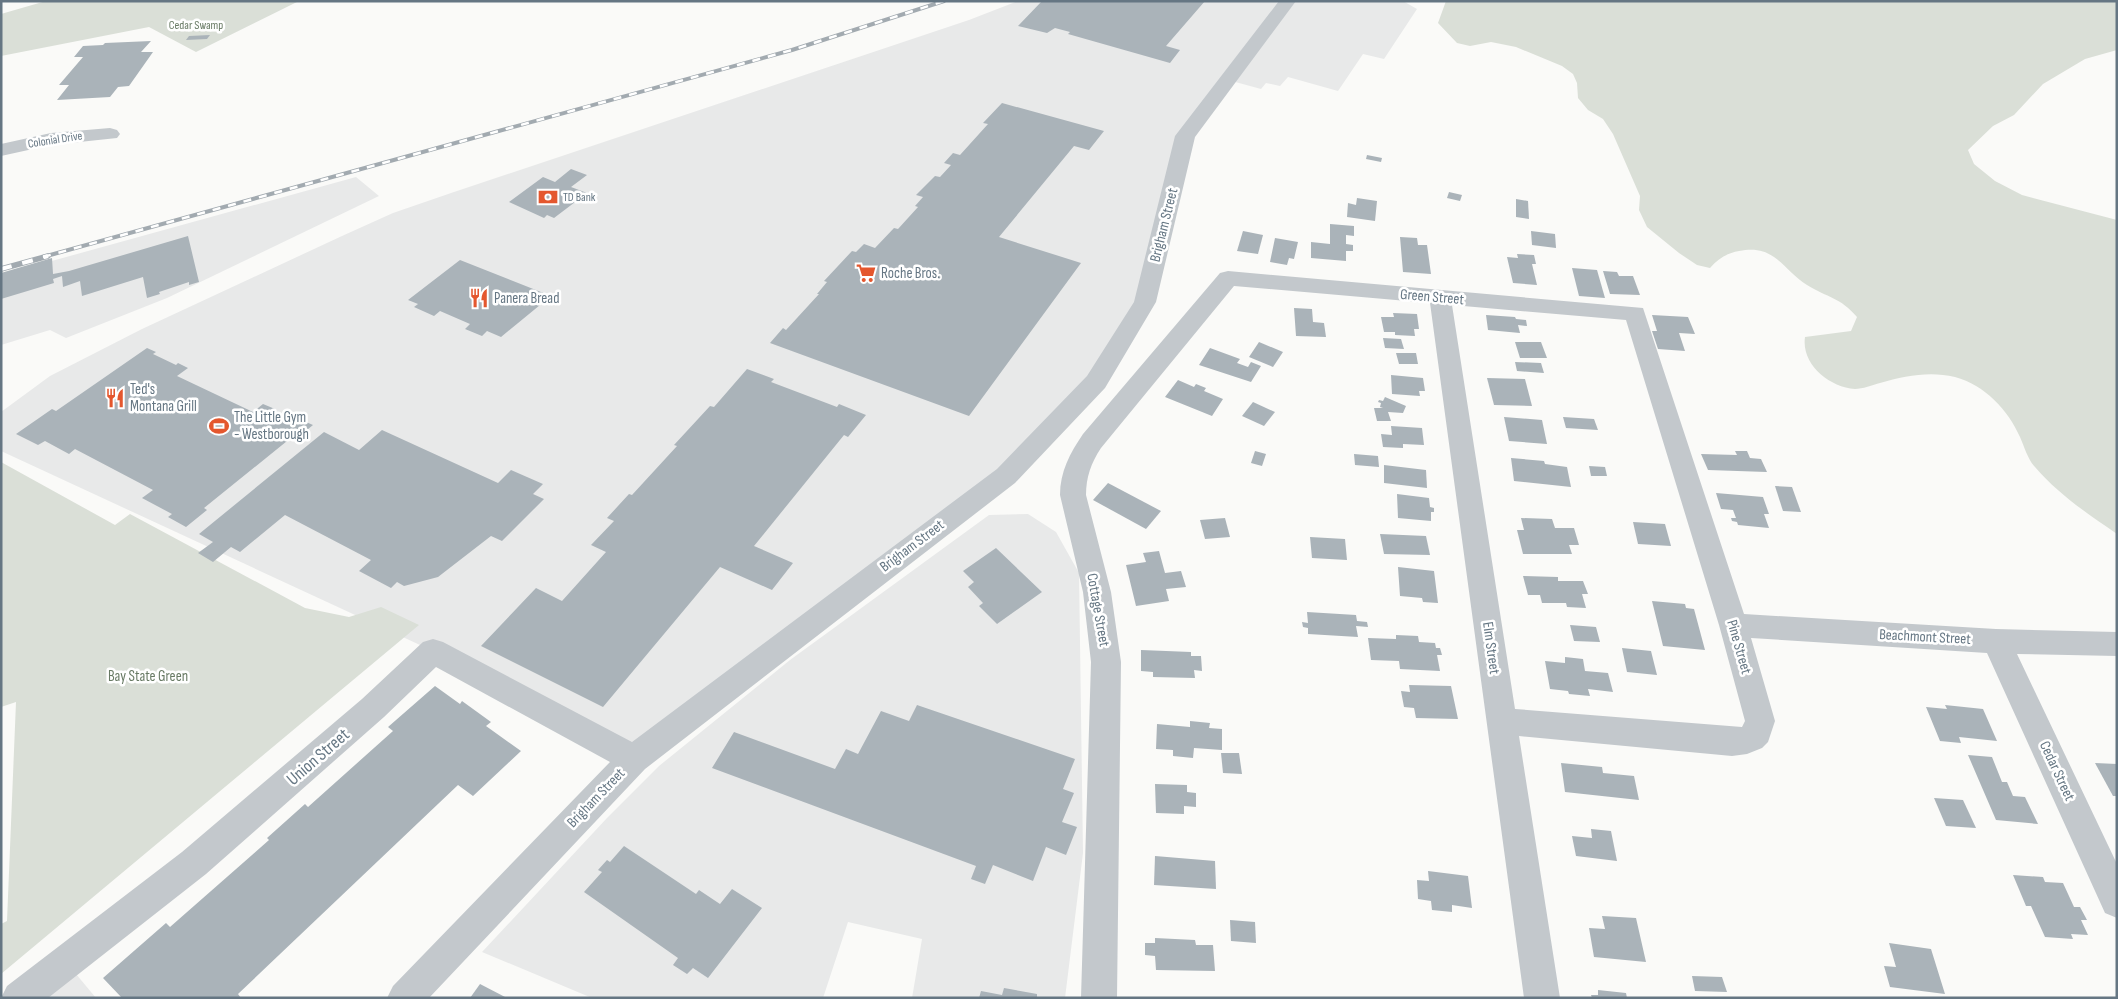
<svg xmlns="http://www.w3.org/2000/svg" width="2118" height="999" font-family="'Sofia Sans Condensed',sans-serif">
<rect width="100%" height="100%" fill="#fafaf8"/>
<g fill="#e8e9e9">
<path d="M1018,1H1403L1417,9L1384,59L1363,54L1338,91L1288,77L1280,86L1266,83L1261,89L1228,80L1186,136L1145,302L1096,382L1006,476L634,759L433,651L1,451V412L50,376L142,329L342,236L393,213L454,192L969,20Z"/>
<path d="M356,177L379,196L167,298L66,338L50,330L1,345V275Z"/>
<path d="M1028,514L1056,532L1079,573L1083,853L1065,998H912L922,939L848,922L823,998H592L482,952L607,818L659,766L790,660L989,515Z"/>
<path d="M76,974L96,998H47Z"/>
</g>
<g fill="#dadfd7">
<path d="M46,1H299L196,52L149,27L1,56V14Z"/>
<path d="M1446,1H2117V50L2085,59L2043,84L2014,115L1993,126L1968,150L1974,164L1995,181L2022,195L2117,220V534C2088,514 2058,494 2035,467C2028,460 2024,446 2020,437C2008,410 1985,385 1955,377C1929,371 1905,376 1880,383C1873,385 1862,389 1855,389C1829,387 1801,364 1805,337L1851,331L1857,317C1840,297 1828,298 1807,285C1781,268 1775,244 1739,251C1727,253 1718,259 1710,268L1697,265L1679,253L1647,227L1639,210L1640,196L1613,134L1603,119L1588,110L1578,98L1577,83L1573,74L1562,66L1516,47L1491,42L1470,46L1457,43L1438,23Z"/>
<path d="M1,462L115,525L130,514L305,608L349,617L381,607L419,625L1,974V924L7,921L16,702L1,707Z"/>
</g>
<g fill="#aab3b9">
<path d="M1042,1H1205L1166,46L1180,50L1170,63L1068,34L1070,32L1055,28L1047,33L1018,26Z"/>
<path d="M210,35L207,39L186,40L189,36Z"/>
<path d="M151,41L141,52H153L129,86L118,87L110,97L57,100L69,85H59L83,57H74L83,46L103,45L105,43Z"/>
<path d="M1002,103L1104,131L1089,150L1074,146L999,237L1081,263L969,416L770,343L783,328L786,330L819,294H817L827,282L824,281L852,251L856,252L864,244L875,248L894,228L898,229L918,207L915,206L923,197L916,195L935,176L940,177L951,165L944,163L953,153L960,155L988,124L983,123Z"/>
<path d="M1367,155L1382,158L1381,162L1366,159Z"/>
<path d="M571,169L587,175L571,187L587,193L554,218L547,215L544,218L509,202L543,177L555,182Z"/>
<path d="M1449,192L1462,195L1460,201L1447,198Z"/>
<path d="M1357,198L1377,201L1375,221L1347,217L1348,203L1356,205Z"/>
<path d="M1516,199L1528,201L1529,219L1516,217Z"/>
<path d="M1330,224L1354,226V236L1346,235V244L1353,245V251H1346V261L1311,258V242L1330,244Z"/>
<path d="M1243,231L1263,235L1258,254L1237,251Z"/>
<path d="M1531,231L1555,234L1556,248L1532,245Z"/>
<path d="M188,236L199,282L189,285V282L159,292L160,294L147,298L143,277L82,296L80,281L63,287L62,276L53,279L54,283L1,299V273L52,258L53,274L69,271Z"/>
<path d="M1400,237L1417,238L1418,245H1427L1431,274L1403,272Z"/>
<path d="M1275,238L1298,242L1294,259L1289,258L1287,265L1270,262Z"/>
<path d="M1517,254L1534,255L1536,264H1532L1537,285L1513,283L1507,257L1518,258Z"/>
<path d="M460,260L551,296L501,337L487,331L482,336L465,329L470,324L440,311L434,316L414,307L418,304L408,300Z"/>
<path d="M1572,268L1597,270L1605,298L1579,296Z"/>
<path d="M1603,271L1617,272L1619,276H1633L1640,295L1610,294Z"/>
<path d="M1294,308L1312,309L1313,322L1324,323L1326,337L1296,336Z"/>
<path d="M1393,313L1417,314L1419,329H1414L1415,336L1395,335V332H1384L1381,317H1394Z"/>
<path d="M1486,315L1515,317L1516,319L1526,320L1527,326L1518,325L1520,333L1488,330Z"/>
<path d="M1652,315L1688,317L1695,334L1679,333L1685,351L1658,349L1652,331H1657Z"/>
<path d="M1383,338L1401,339L1404,349L1385,348Z"/>
<path d="M1259,342L1283,352L1273,367L1249,357Z"/>
<path d="M1515,342H1541L1547,358H1520Z"/>
<path d="M147,348L156,352L153,354L176,365L178,363L188,368L177,376L253,412L263,404L275,409L272,412L292,421L297,418L313,425L296,439L292,437L204,508L207,510L186,527L168,517L172,514L142,498L153,490L75,449L69,454L45,441L38,445L16,434L52,409L56,411Z"/>
<path d="M1210,348L1240,359L1237,363L1248,367L1251,362L1261,366L1251,382L1199,365Z"/>
<path d="M1396,353H1416L1418,364H1399Z"/>
<path d="M1515,362L1541,363L1544,373L1517,371Z"/>
<path d="M747,369L774,379L771,382L837,407L839,404L866,415L848,437L844,435L754,546L793,563L772,590L720,567L603,707L481,646L536,588L562,601L606,552L591,545L614,521L607,518L629,494L632,495L677,446L674,445L710,406L714,407Z"/>
<path d="M1391,375L1423,378L1425,391H1419L1420,396L1392,394Z"/>
<path d="M1487,378L1525,379L1532,406L1494,405Z"/>
<path d="M1178,380L1194,387L1196,384L1206,388L1204,391L1223,399L1212,416L1165,397Z"/>
<path d="M1385,397L1406,406L1403,413L1388,412L1391,421H1377L1374,408H1383L1380,407L1381,403L1378,402L1379,400L1383,401Z"/>
<path d="M1253,402L1275,412L1264,426L1242,416Z"/>
<path d="M1504,417L1542,420L1547,444L1509,441Z"/>
<path d="M1563,417L1594,419L1598,430L1566,428Z"/>
<path d="M1391,426L1422,428L1424,445L1403,444V448L1383,447L1381,434L1392,435Z"/>
<path d="M382,430L498,483L511,470L543,484L533,494L544,499L502,541L491,536L438,577L404,586L397,582L391,588L359,571L371,560L285,515L240,552L231,547L213,562L198,553L213,542L199,534L324,432L359,450Z"/>
<path d="M1255,451L1266,454L1262,466L1251,463Z"/>
<path d="M1735,451H1747L1750,458L1761,459L1767,472L1708,470L1701,454L1737,455Z"/>
<path d="M1354,454L1378,456L1379,467L1355,465Z"/>
<path d="M1511,458L1544,461L1545,464L1567,467L1571,487L1514,481Z"/>
<path d="M1384,465L1426,470L1427,488L1384,483Z"/>
<path d="M1589,466L1605,467L1607,476H1591Z"/>
<path d="M1108,483L1161,511L1146,529L1093,500Z"/>
<path d="M1775,486L1792,487L1801,512L1783,511Z"/>
<path d="M1716,493L1763,497L1769,514H1764L1769,528L1738,525L1737,522L1732,521L1731,518H1736L1733,510L1721,509Z"/>
<path d="M1397,494L1429,498L1430,507L1434,508V512H1431V521L1398,518Z"/>
<path d="M1225,518L1230,537L1205,539L1200,520Z"/>
<path d="M1521,518L1552,519L1555,528H1574L1579,545H1569L1572,554H1523L1517,530H1524Z"/>
<path d="M1633,522L1665,524L1671,546L1638,544Z"/>
<path d="M1380,534L1426,536L1430,555L1384,554Z"/>
<path d="M1310,537L1345,539L1347,560L1312,558Z"/>
<path d="M996,548L1042,592L997,624L979,606L983,603L968,587L974,582L963,571Z"/>
<path d="M1159,551L1165,573L1181,571L1186,587L1166,589L1169,601L1136,606L1126,565L1146,562L1143,553Z"/>
<path d="M1398,567L1434,571L1438,603L1423,602L1422,598L1400,596Z"/>
<path d="M1523,576L1558,577V581H1583L1588,594H1582L1586,608L1567,607L1566,603H1542L1540,595H1528Z"/>
<path d="M1652,601L1685,604L1686,608L1694,609L1705,650L1663,646Z"/>
<path d="M1307,612L1356,615L1357,621L1367,622L1368,627L1356,626L1358,637L1308,634V628L1303,627L1302,622L1308,623Z"/>
<path d="M1570,625L1596,627L1600,642L1574,641Z"/>
<path d="M1396,635L1418,636L1419,642L1435,643L1436,648H1440L1442,655H1437L1440,671L1400,669L1399,661L1371,660L1368,638L1396,639Z"/>
<path d="M1622,648L1651,651L1657,675L1627,672Z"/>
<path d="M1141,650L1191,652V656H1201L1202,671L1194,670L1195,678L1153,677V672L1141,671Z"/>
<path d="M1565,657L1583,659L1585,671L1608,673L1613,692L1588,689L1590,696L1569,694L1568,691L1550,689L1545,661L1565,663Z"/>
<path d="M1409,685L1451,686L1458,719L1416,718L1414,708L1404,707L1401,691L1410,692Z"/>
<path d="M435,686L460,704L462,701L491,722L486,726L521,751L473,796L458,785L238,994L241,998H122L103,978L166,923L170,927L269,840L267,838L305,804L308,807L393,731L388,727Z"/>
<path d="M917,705L1075,759L1063,789L1074,793L1062,822L1077,827L1066,855L1046,847L1033,881L993,865L985,884L971,879L976,866L712,768L734,732L835,769L846,749L858,754L881,711L909,721Z"/>
<path d="M1945,705L1983,709L1997,741L1959,737L1961,743L1940,741L1926,707L1947,709Z"/>
<path d="M1190,721L1210,723L1209,728L1222,729V750L1194,748L1193,758L1173,756V750L1156,749L1157,724L1190,727Z"/>
<path d="M1221,753H1239L1242,774L1223,773Z"/>
<path d="M1968,755L1992,757L2002,782H2007L2013,796L2025,797L2038,824L1996,820Z"/>
<path d="M1561,763L1602,767L1603,773L1634,776L1639,800L1565,792Z"/>
<path d="M2095,763L2117,764V796H2113Z"/>
<path d="M1155,784L1187,785V792L1196,793V807L1184,806V814L1156,813Z"/>
<path d="M1934,798L1963,800L1976,828L1946,826Z"/>
<path d="M1591,829L1611,831L1617,861L1576,856L1572,836L1592,838Z"/>
<path d="M624,846L696,894L699,890L720,904L732,889L762,908L708,978L693,968L687,974L673,965L678,958L584,892L602,872L598,870L607,860L610,862Z"/>
<path d="M1155,856L1215,861L1216,889L1154,885Z"/>
<path d="M1428,871L1468,876L1472,908L1452,905V912L1432,910L1431,901L1418,899L1417,880L1429,881Z"/>
<path d="M2013,875L2043,877L2045,882L2063,883L2074,907H2080L2087,920H2081L2088,935L2071,934L2073,939L2045,937L2031,906H2026Z"/>
<path d="M1602,916L1636,918L1646,962L1594,957L1589,928L1605,929Z"/>
<path d="M1230,920L1255,922L1256,943L1231,941Z"/>
<path d="M1155,938L1195,940L1196,945H1213L1215,971L1156,970L1155,956L1145,955V943H1155Z"/>
<path d="M1889,943L1931,949L1945,994L1890,987L1884,966L1896,967Z"/>
<path d="M1692,976L1722,977L1727,992L1695,991Z"/>
<path d="M480,984L507,998H470Z"/>
<path d="M1004,988L1037,994V998H979L981,991L1002,995Z"/>
<path d="M1598,990L1626,993L1627,998H1592L1591,995H1598Z"/>
</g>
<g fill="none" stroke-linecap="round" stroke-linejoin="round">
<g fill="#c3c8cc" fill-rule="evenodd">
<path d="M1279,1H1296L1195,137L1156,302L1105,388L1015,483L645,769L429,998H387L393,986L610,762L436,667L384,717L206,874L48,998H1L7,986L182,852L362,699L423,642L433,639L443,642L632,742L997,469L1087,376L1134,302L1175,136Z"/>
<path d="M110,128L117,130L120,134L117,138L51,145L1,156V144L51,133Z"/>
<path d="M1228,271L1643,308L1744,614L1996,629L2117,632V656L2017,654L2117,864V918L2105,913L1987,653L1751,638L1775,721L1768,742L1762,748L1747,754L1732,756L1519,736L1560,998H1524L1430,303L1234,286L1101,448C1091,463 1086,477 1086,495L1111,592L1121,662L1117,998H1081L1091,662L1083,592L1060,495C1060,472 1070,453 1083,434L1220,273ZM1452,305L1626,320L1719,625L1745,721L1742,727L1515,709Z"/>
</g>
<defs>
<path id="rail-far1" d="M43,257L792,50L944,1"/>
<path id="rail" d="M1,269L48,256"/>
</defs>
<use href="#rail-far1" stroke="#a2aab0" stroke-width="4"/>
<use href="#rail" stroke="#a2aab0" stroke-width="5.5"/>
<use href="#rail-far1" stroke="#fff" stroke-width="2.5" stroke-dasharray="8" stroke-linecap="butt"/>
<use href="#rail" stroke="#fff" stroke-width="4" stroke-dasharray="11" stroke-linecap="butt"/>
</g>
<defs>
<symbol id="bank-bare" viewBox="-9 -9 18 18"><path d="M-6-4H6V4H-6ZM0-2.3a2.3 2.3 0 1 0 0 4.6a2.3 2.3 0 1 0 0-4.6Z" fill="#e4572e" stroke="#fff" stroke-width="2.5" paint-order="stroke"/></symbol>
<symbol id="supermarket-bare" viewBox="-9 -9 18 18"><path d="M-6-5.5h2.5l.6 2H6L4.5 2H-2.5L-4.4-4H-6ZM-1.5 3.2a1.3 1.3 0 1 0 .1 0ZM3 3.2a1.3 1.3 0 1 0 .1 0Z" fill="#e4572e" stroke="#fff" stroke-width="2.5" paint-order="stroke"/></symbol>
<symbol id="restaurant-bare" viewBox="-9 -9 18 18"><path d="M-5-6h1v4h1v-4h1v4h1v-4h1v5L-1.5 .5V6h-2V.5L-5-1ZM5-6V6H3V1.5H1.5Q1.5-4 5-6Z" fill="#e4572e" stroke="#fff" stroke-width="2.5" paint-order="stroke"/></symbol>
<symbol id="stadium-bare" viewBox="-9 -9 18 18"><path d="M0-5a6.5 5 0 1 0 0 10a6.5 5 0 1 0 0-10ZM-3.5-1.8h7v3.6h-7Z" fill="#e4572e" stroke="#fff" stroke-width="2.5" paint-order="stroke"/></symbol>
</defs>
<g fill-rule="evenodd">
<use href="#bank-bare" x="534" y="183" width="28" height="28"/>
<use href="#supermarket-bare" x="852" y="259" width="28" height="28"/>
<use href="#restaurant-bare" x="465" y="284" width="28" height="28"/>
<use href="#restaurant-bare" x="101" y="384" width="28" height="28"/>
<use href="#stadium-bare" x="205" y="412" width="28" height="28"/>
</g>
<g text-anchor="middle" dominant-baseline="central" stroke-width="5" stroke-linejoin="round" paint-order="stroke">
<g font-size="12" fill="#687a64" stroke="#fff">
<text x="196" y="25">Cedar Swamp</text>
</g>
<g font-size="12" fill="#657683" stroke="#fff">
<text transform="translate(55 140) rotate(-9)">Colonial Drive</text>
</g>
<g font-size="12" fill="#657683" stroke="#fff" text-anchor="start">
<text x="563" y="197">TD Bank</text>
</g>
<g font-size="15" fill="#657683" stroke="#fff">
<text transform="translate(1164 225) rotate(-76)">Brigham Street</text>
<text transform="translate(1432 297) rotate(5)">Green Street</text>
<text transform="translate(912 546) rotate(-37)">Brigham Street</text>
<text transform="translate(1098 610) rotate(80)">Cottage Street</text>
<text transform="translate(1925 637) rotate(3)">Beachmont Street</text>
<text transform="translate(1739 647) rotate(74)">Pine Street</text>
<text transform="translate(1491 648) rotate(82)">Elm Street</text>
<text transform="translate(2057 771) rotate(65)">Cedar Street</text>
<text transform="translate(596 798) rotate(-46)">Brigham Street</text>
</g>
<g font-size="15" fill="#657683" stroke="#fff" text-anchor="start">
<text x="881" y="273">Roche Bros.</text>
<text x="494" y="298">Panera Bread</text>
<text x="130" y="389">Ted's<tspan x="130" dy="17">Montana Grill</tspan></text>
<text x="234" y="417">The Little Gym<tspan x="234" dy="17">- Westborough</tspan></text>
</g>
<g font-size="15" fill="#687a64" stroke="#fff">
<text x="148" y="676">Bay State Green</text>
</g>
<g font-size="18" fill="#657683" stroke="#fff">
<text transform="translate(318 757) rotate(-41)">Union Street</text>
</g>
</g>
<rect width="2118" height="999" fill="none" stroke="#657683" stroke-width="5"/>
</svg>
